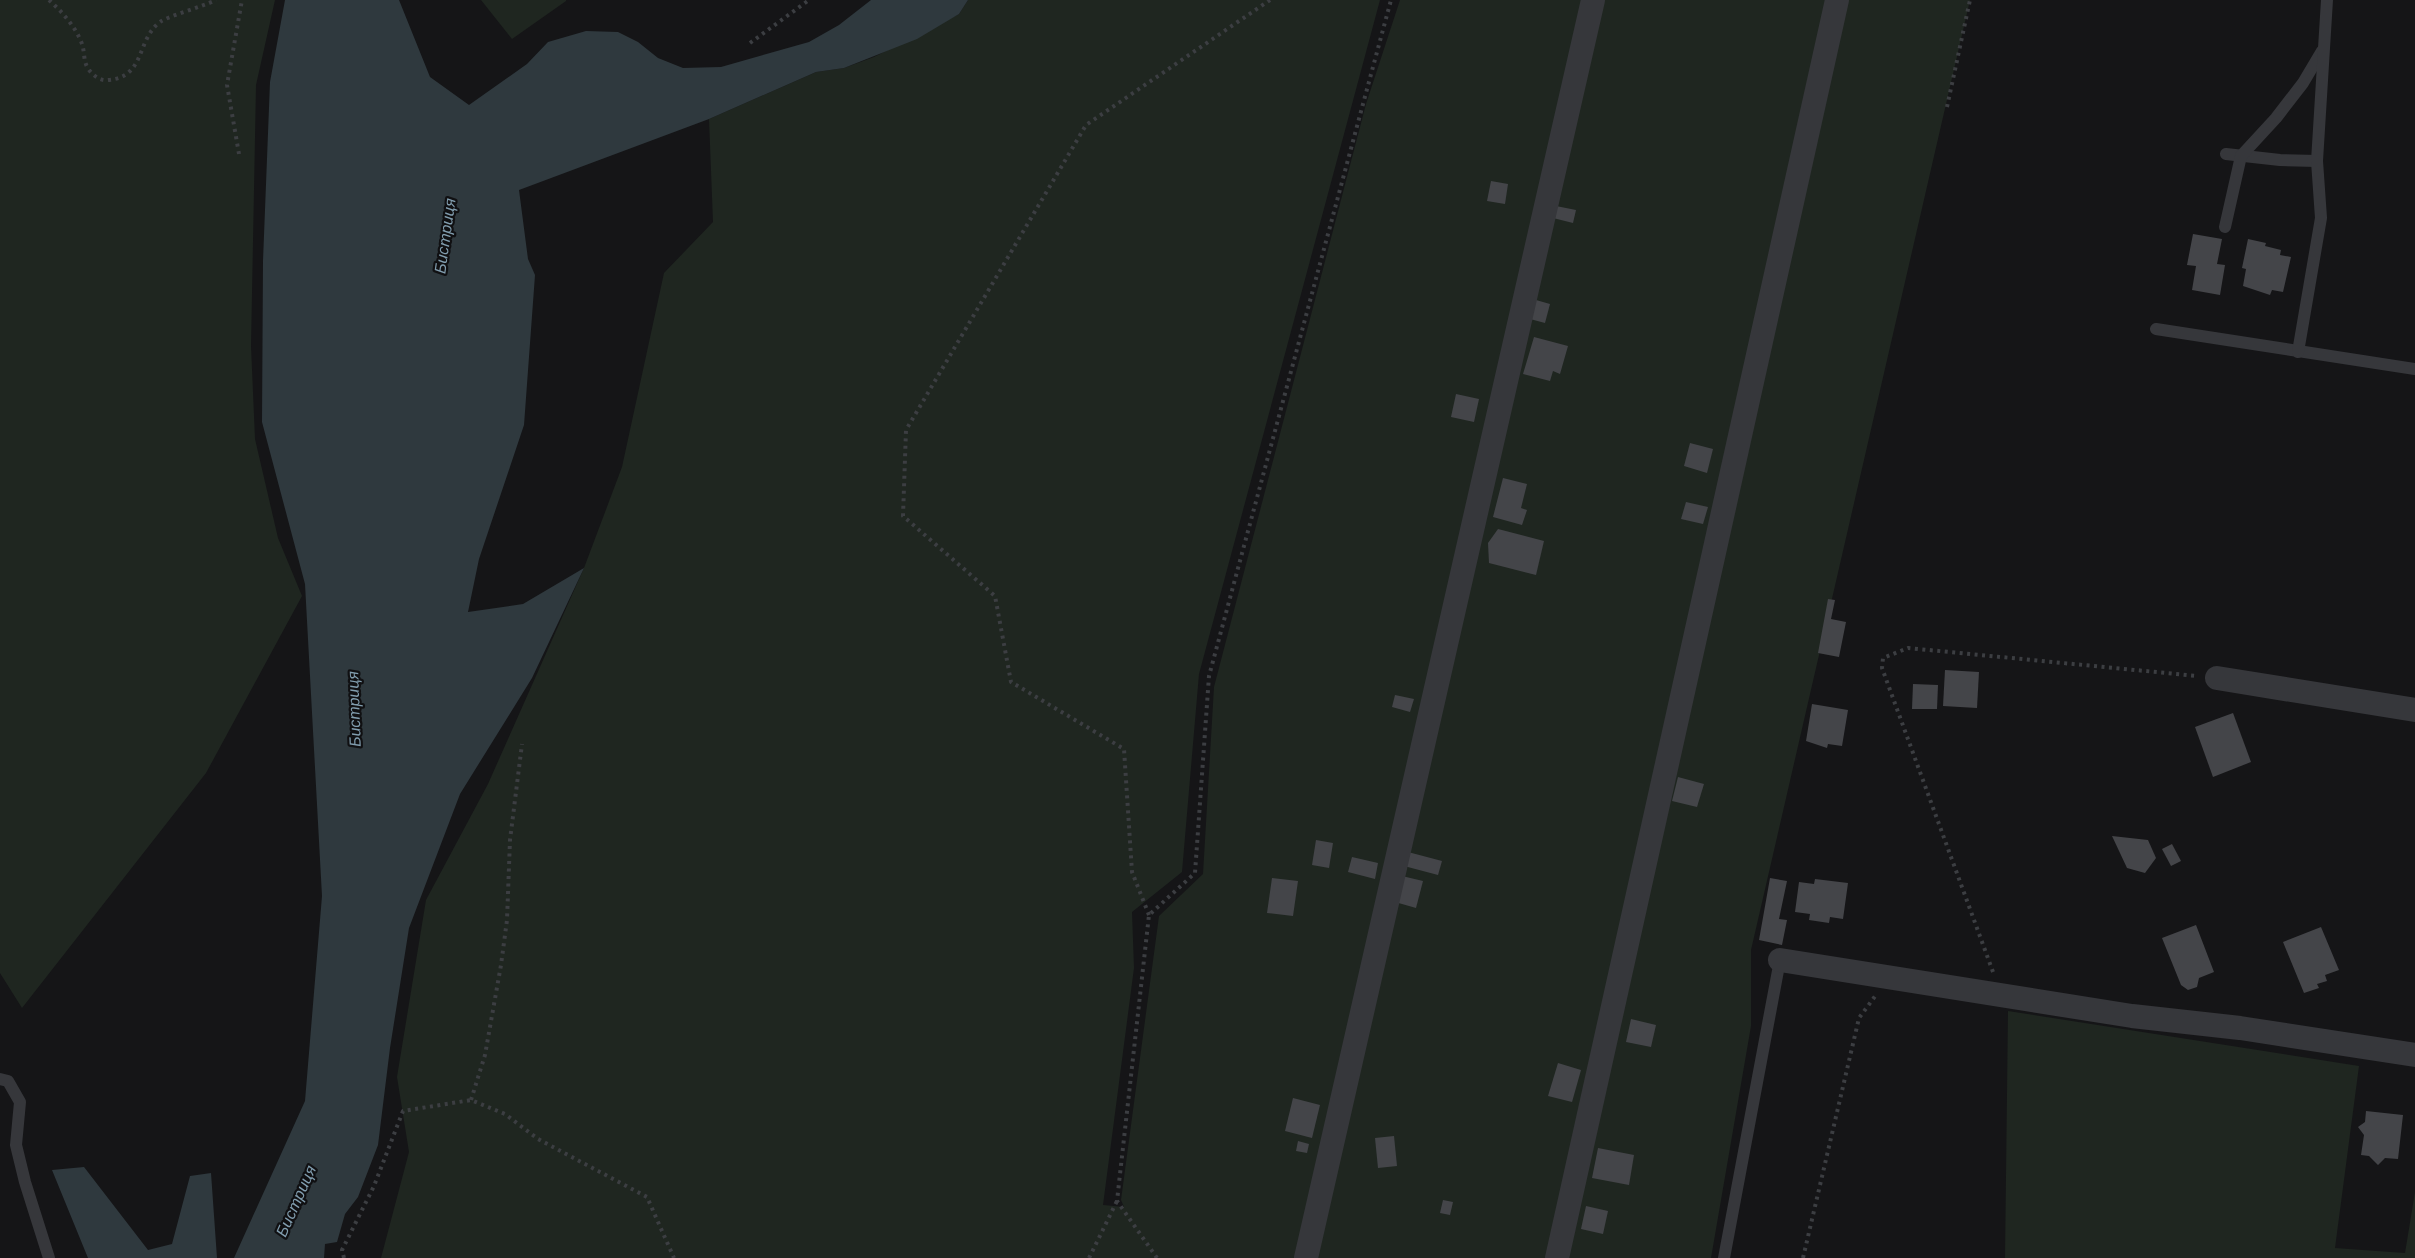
<svg xmlns="http://www.w3.org/2000/svg" width="2415" height="1258" font-family="'Work Sans',sans-serif">
<rect width="100%" height="100%" fill="#151517"/>
<g fill="#1f2620">
<path d="M0,0H275L256,85L251,346L255,439L278,538L302,596L206,773L22,1008L0,973Z"/>
<path d="M481,0H566V1L512,39Z"/>
<path d="M968,0H1380L1199,674L1182,872L1132,912L1134,968L1103,1205L1124,1207L1121,1200L1159,916L1203,874L1214,687L1366,104L1400,0H1970L1751,950V1026L1711,1258H381L409,1152L397,1077L426,900L488,784L584,568L622,467L664,273L713,222L709,119L816,72L844,68L874,57L959,14Z"/>
<path d="M2008,1011L2359,1066L2335,1248L2405,1253L2415,1192V1258H2005Z"/>
</g>
<g fill="#2f393e">
<path d="M285,0H399L430,77L469,105L527,64L548,42L586,31L618,32L638,42L658,58L683,68L721,67L809,42L839,25L871,0H968L959,14L917,39L844,68L816,72L709,119L519,190L528,259L535,275L524,425L479,559L468,612L523,604L584,568L532,678L460,794L409,928L390,1048L378,1145L358,1197L345,1214L337,1242L325,1244L324,1258H234L305,1101L322,896L305,584L262,422L263,261L270,82Z"/>
<path d="M84,1167L148,1250L172,1244L190,1176L211,1173L217,1258H88L52,1170Z"/>
</g>
<g fill="#444549">
<path d="M1491,181L1508,184L1505,204L1487,201Z"/>
<path d="M1556,206L1576,210L1573,223L1553,218Z"/>
<path d="M2193,234L2222,239L2217,264L2225,265L2220,295L2192,290L2196,266L2187,265Z"/>
<path d="M2248,239L2266,243L2265,246L2281,250L2280,255L2291,257L2283,292L2272,290L2270,295L2243,286L2246,269L2242,268Z"/>
<path d="M1536,300L1550,304L1545,323L1530,319Z"/>
<path d="M1534,337L1568,346L1560,374L1553,371L1550,381L1523,374Z"/>
<path d="M1456,394L1479,399L1474,422L1451,417Z"/>
<path d="M1690,443L1713,449L1707,473L1684,466Z"/>
<path d="M1503,478L1527,484L1521,508L1527,510L1522,525L1493,517Z"/>
<path d="M1686,502L1708,507L1703,524L1681,519Z"/>
<path d="M1498,529L1544,541L1536,575L1489,563L1488,543Z"/>
<path d="M1828,599L1835,600L1831,619L1846,622L1839,657L1818,653Z"/>
<path d="M1945,670L1979,672L1977,708L1943,706Z"/>
<path d="M1913,684L1938,685L1937,709H1912Z"/>
<path d="M1395,695L1414,699L1410,712L1392,707Z"/>
<path d="M1812,704L1848,710L1842,746L1828,744L1827,748L1806,741Z"/>
<path d="M2233,713L2251,762L2213,777L2195,727Z"/>
<path d="M1678,777L1704,784L1697,807L1672,801Z"/>
<path d="M2112,836L2148,840L2156,858L2145,873L2127,868Z"/>
<path d="M1316,840L1333,843L1329,868L1312,865Z"/>
<path d="M2172,844L2181,861L2171,866L2162,849Z"/>
<path d="M1408,852L1442,861L1438,875L1404,866Z"/>
<path d="M1352,857L1378,863L1375,879L1348,872Z"/>
<path d="M1402,876L1423,881L1416,908L1395,902Z"/>
<path d="M1272,878L1298,881L1293,916L1267,913Z"/>
<path d="M1770,878L1787,881L1779,919L1787,920L1782,945L1759,940Z"/>
<path d="M1815,879L1848,883L1843,919L1830,917L1829,923L1809,920L1810,914L1795,912L1799,882L1814,884Z"/>
<path d="M2196,925L2214,972L2199,978L2197,987L2188,990L2181,985L2162,938Z"/>
<path d="M2321,927L2339,970L2325,975L2327,981L2317,984L2319,988L2304,993L2283,942Z"/>
<path d="M1631,1019L1656,1025L1651,1047L1626,1042Z"/>
<path d="M1558,1063L1581,1070L1572,1102L1548,1096Z"/>
<path d="M1293,1098L1320,1105L1312,1138L1285,1131Z"/>
<path d="M2366,1111L2403,1115L2398,1159L2385,1158L2378,1165L2369,1156L2361,1155L2364,1135L2358,1127L2365,1122Z"/>
<path d="M1394,1136L1397,1166L1378,1168L1375,1138Z"/>
<path d="M1298,1141L1309,1144L1307,1153L1296,1151Z"/>
<path d="M1598,1148L1634,1155L1629,1185L1592,1178Z"/>
<path d="M1443,1200L1453,1202L1450,1215L1440,1213Z"/>
<path d="M1586,1206L1608,1211L1603,1234L1581,1229Z"/>
</g>
<g fill="none" stroke-linecap="round" stroke-linejoin="round">
<g stroke="#3c3e42" stroke-width="4" stroke-dasharray="3 4.5" stroke-linecap="butt">
<path d="M49,0C62,12 76,27 82,44C85,53 83,62 89,70C94,76 100,81 108,80C146,77 136,40 160,22C168,16 202,7 216,0"/>
<path d="M750,43L809,0"/>
<path d="M1947,107L1970,0"/>
<path d="M239,154L227,85L242,0"/>
<path d="M1149,915L1132,872L1124,749L1011,682L995,596L903,516L906,430L1086,125L1270,0"/>
<path d="M1993,972L1882,668L1883,658L1908,648L2197,676"/>
<path d="M471,1100L485,1055L501,965L507,920L510,840L522,744"/>
<path d="M344,1258L342,1250L374,1186L403,1111L471,1100L505,1114L538,1139L647,1197L674,1258"/>
<path d="M1089,1258L1117,1201"/>
<path d="M1157,1258L1117,1201L1149,915L1195,873L1209,676L1391,0"/>
<path d="M1803,1258L1859,1018L1876,995"/>
</g>
<g stroke="#36373b" stroke-width="12">
<path d="M2226,154L2280,160L2317,161"/>
<path d="M2225,227L2241,156L2276,118L2303,83L2322,51"/>
<path d="M2156,329L2415,369"/>
<path d="M2298,352L2321,218L2317,161L2327,0"/>
<path d="M0,1079L8,1081L20,1102L16,1145L25,1182L49,1258"/>
<path d="M1724,1258L1780,960"/>
</g>
<g stroke="#36373b" stroke-width="24">
<path d="M2217,678L2415,710"/>
<path d="M1780,960L2132,1016L2240,1028L2415,1055"/>
<path d="M1306,1258L1593,0"/>
<path d="M1557,1258L1837,0"/>
</g>
</g>
<g text-anchor="middle" dominant-baseline="central" stroke-width="4.5" stroke-linejoin="round" paint-order="stroke">
<g font-size="16" font-style="italic" fill="#819dae" stroke="#101012">
<text transform="translate(445 236) rotate(-82)">Бистриця</text>
<text transform="translate(354 709) rotate(-92)">Бистриця</text>
<text transform="translate(296 1201) rotate(-66)">Бистриця</text>
</g>
</g>
</svg>
